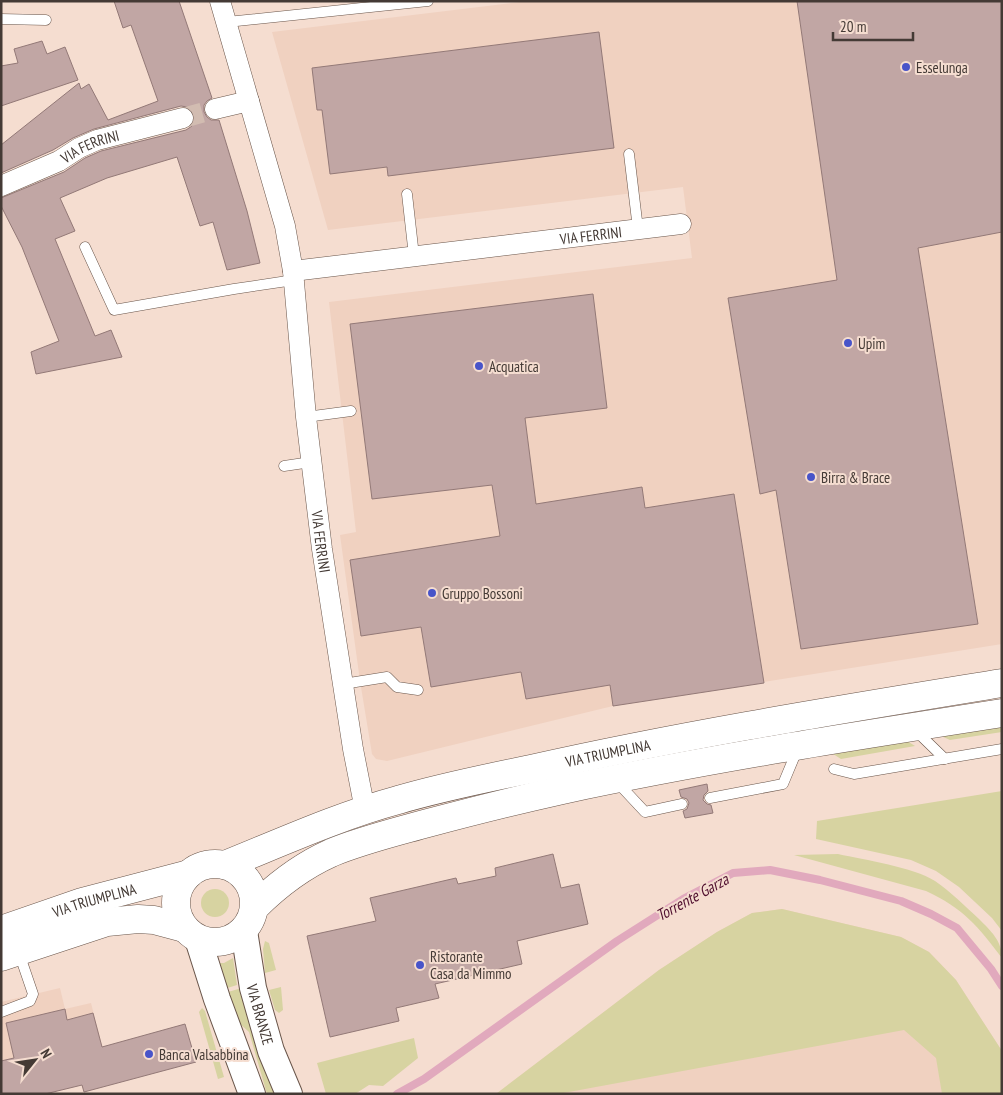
<svg xmlns="http://www.w3.org/2000/svg" width="1003" height="1095" font-family="'PT Sans Narrow',sans-serif">
<rect width="100%" height="100%" fill="#f5ddd0"/>
<g fill="#f0d1c0">
<path d="M528,1H1002V644L613,706L387,761L376,759L372,754L360,681L340,535L356,532L329,302L692,258L683,187L328,230L272,32Z"/>
<path d="M782,909L901,937L929,952L956,980L1002,1051V1094H496L659,970L717,932L752,913Z"/>
<path d="M60,988L65,1009L91,1003L112,1084L84,1092L82,1085L45,1094L1,1092V1002Z"/>
</g>
<g fill="#d7d3a1">
<path d="M1002,726V732L950,740L939,735Z"/>
<path d="M907,741L915,746L841,759L830,752Z"/>
<path d="M1002,791V931L992,918L959,887L936,871L911,860L816,839L817,821Z"/>
<path d="M838,854C865,860 913,867 935,881C951,892 965,906 979,919C991,931 1002,941 1002,958C978,926 963,908 926,891L794,855Z"/>
<circle cx="215" cy="903" r="14"/>
<path d="M782,909L901,937L929,952L956,980L1002,1051V1094H942L936,1058L904,1030L558,1094H496L659,970L717,932L752,913Z"/>
<path d="M265,941L269,943L276,970L265,973L263,949Z"/>
<path d="M233,958L237,985L221,990L212,963H224Z"/>
<path d="M245,987L274,1094H267L249,1032L239,1023L228,992Z"/>
<path d="M281,987L283,1010L279,1013L275,1010L269,990Z"/>
<path d="M202,1008L205,1011L224,1077L218,1079L199,1012Z"/>
<path d="M414,1038L418,1058L383,1086L369,1085L355,1094H326L317,1063Z"/>
</g>
<g fill="none" stroke-linecap="round" stroke-linejoin="round">
<path stroke="#e1a9bd" stroke-width="8" d="M397,1094L424,1079L617,941L683,899L733,873L770,870L820,880L901,901L931,914L957,928L991,969L1002,986"/>
</g>
<g fill="#c1a6a4" stroke="#937977">
<path d="M114,1H179L212,98L207,101L204,105V112L207,117L211,120H219L247,211L260,263L227,270L213,222L200,226L177,157L107,178L60,198L75,231L55,239L95,336L111,330L122,357L36,374L31,352L59,341L22,247L1,206V198L64,172L85,158L101,151L186,130L192,126L194,121V115L192,110L187,107L181,106L94,129L73,138L53,150L1,173V145L79,83L81,89L89,84L108,120L158,101L131,25L123,28Z"/>
<path d="M797,1H1002V232L918,248L978,624L801,649L776,490L760,494L728,298L837,280Z"/>
<path d="M599,32L614,148L388,176L387,167L330,174L322,110H317L312,68Z"/>
<path d="M42,41L47,54L65,47L78,80L1,106V66L18,63L14,49Z"/>
<path d="M593,294L607,408L525,418L536,504L642,487L645,508L734,494L764,683L613,706L610,685L526,699L521,672L431,687L421,627L361,636L350,560L500,536L492,485L372,499L350,324Z"/>
<path d="M707,784L708,791L704,795L703,800L707,804L711,805L713,813L685,818L683,811L687,809L689,803L687,799L681,797L679,790Z"/>
<path d="M553,854L561,888L579,884L588,924L517,941L522,964L435,984L439,998L396,1008L399,1021L330,1037L307,936L376,921L370,898L456,878L458,884L496,876L495,868Z"/>
<path d="M65,1009L67,1020L93,1013L102,1047L185,1024L196,1062L84,1092L82,1085L45,1094H1V1061L14,1058L6,1023Z"/>
</g>
<g fill="none" stroke-linecap="round" stroke-linejoin="round">
<path stroke="#d2bcb1" stroke-width="20" stroke-dasharray="20 10" stroke-linecap="butt" d="M183,118L215,109"/>
<defs>
<g id="service">
<path d="M1,19L46,20"/>
<path d="M227,22L428,1"/>
<path d="M629,154L638,229"/>
<path d="M407,194L414,256"/>
<path d="M85,247L114,310L234,289L294,280"/>
<path d="M306,417L351,411"/>
<path d="M284,466L311,462"/>
<path d="M343,684L387,677L397,687L418,690"/>
<path d="M915,730L945,759"/>
<path d="M834,769L854,774L1002,749"/>
<path d="M617,782L645,812L682,804"/>
<path d="M710,798L783,784L798,748"/>
<path d="M1,1012L30,1001L33,994L19,953"/>
</g>
<g id="minor">
<path id="s1" d="M220,1L285,226L293,271L306,417L322,549L353,749L365,810"/>
<path d="M215,109L249,101"/>
<path id="s2" d="M1,186L59,161L79,148L97,140L183,118"/>
<path id="s3" d="M293,271L681,224"/>
</g>
<g id="tertiary">
<path id="s4" d="M244,931L253,988L271,1051L289,1094"/>
<path d="M198,939L217,999L252,1094"/>
</g>
<g id="secondary">
<circle cx="215" cy="903" r="39"/>
<path id="s5" d="M225,865C282,842 339,816 398,800C442,787 487,778 531,769C687,734 844,709 1002,683"/>
<path d="M255,907C277,885 302,866 331,853C362,840 396,832 428,823C473,811 517,800 562,790C707,759 854,736 1002,713"/>
<path id="s6" d="M1,930L82,902L189,874"/>
<path d="M1,957L107,922L138,919L154,920L184,928"/>
</g>
</defs>
<use href="#service" stroke="#69554a" stroke-width="11"/>
<use href="#minor" stroke="#69554a" stroke-width="21"/>
<use href="#tertiary" stroke="#69554a" stroke-width="28"/>
<use href="#secondary" stroke="#69554a" stroke-width="29"/>
<use href="#service" stroke="#fff" stroke-width="10"/>
<use href="#minor" stroke="#fff" stroke-width="20"/>
<use href="#tertiary" stroke="#fff" stroke-width="26"/>
<use href="#secondary" stroke="#fff" stroke-width="28"/>
</g>
<g fill="#4854c9" stroke="#f5ddd0" stroke-width="2">
<circle cx="906" cy="67" r="5"/>
<circle cx="848" cy="343" r="5"/>
<circle cx="479" cy="366" r="5"/>
<circle cx="811" cy="477" r="5"/>
<circle cx="432" cy="593" r="5"/>
<circle cx="420" cy="965" r="5"/>
<circle cx="149" cy="1054" r="5"/>
</g>
<g text-anchor="middle" dominant-baseline="central" stroke-width="4" stroke-linejoin="round" paint-order="stroke">
<g font-size="15" fill="#443a35" stroke="#f5ddd0" text-anchor="start">
<text x="916" y="67">Esselunga</text>
<text x="858" y="343">Upim</text>
<text x="489" y="366">Acquatica</text>
<text x="821" y="477">Birra &amp; Brace</text>
<text x="442" y="593">Gruppo Bossoni</text>
<text x="430" y="956">Ristorante<tspan x="430" dy="17">Casa da Mimmo</tspan></text>
<text x="159" y="1054">Banca Valsabbina</text>
</g>
<g font-size="15" fill="#443a35" stroke="#f5ddd0">
<text stroke="none"><textPath href="#s2" startOffset="98">VIA FERRINI</textPath></text>
<text stroke="none"><textPath href="#s3" startOffset="300">VIA FERRINI</textPath></text>
<text stroke="none"><textPath href="#s1" startOffset="552">VIA FERRINI</textPath></text>
<text stroke="none"><textPath href="#s5" startOffset="400">VIA TRIUMPLINA</textPath></text>
<text stroke="none"><textPath href="#s6" startOffset="98">VIA TRIUMPLINA</textPath></text>
<text stroke="none"><textPath href="#s4" startOffset="85">VIA BRANZE</textPath></text>
</g>
<g font-size="16" font-style="italic" fill="#4f0e2e" stroke="#f5ddd0">
<text transform="translate(692 897) rotate(-29)">Torrente Garza</text>
</g>
</g>
<rect width="1003" height="1095" fill="none" stroke="#443a35" stroke-width="5"/>
<g transform="translate(35 1060) rotate(60)" stroke="#f5ddd0" stroke-width="4" paint-order="stroke">
<path d="M0-4L9 19L0 12L-9 19Z" fill="#443a35"/>
<text y="-8" font-size="14" font-weight="bold" text-anchor="middle" fill="#443a35">N</text>
</g>
<path d="M833 32v8h80v-8" fill="none" stroke="#443a35" stroke-width="2.5"/>
<text x="840" y="32" font-size="15" fill="#443a35" stroke="#f5ddd0" stroke-width="4" paint-order="stroke">20 m</text>
</svg>
